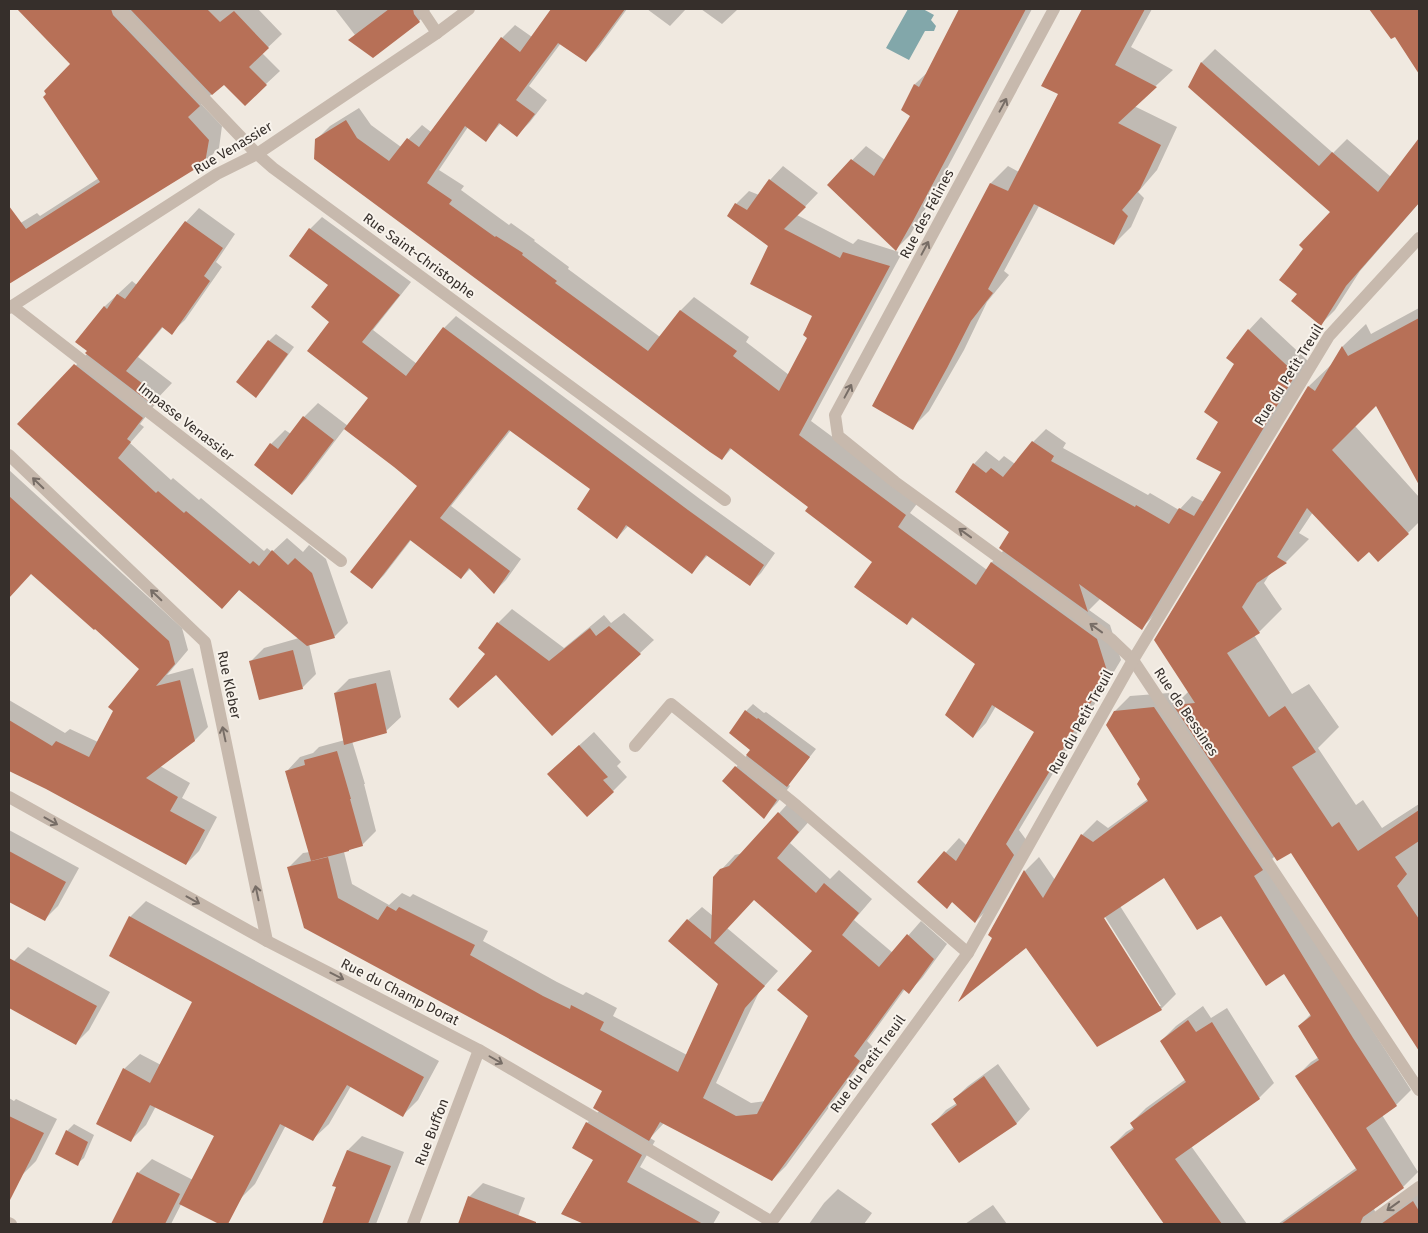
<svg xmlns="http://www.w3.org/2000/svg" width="1428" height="1233" font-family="'Fira Sans',sans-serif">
<rect width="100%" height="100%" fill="#f0e9e0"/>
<path fill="#82a7aa" d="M908,9H923L934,15L931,20L936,26L934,31H925L909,60L886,48Z"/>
<g fill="#0003" fill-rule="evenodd">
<path d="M19,9H258L282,34L262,53L280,71L266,84L224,83L201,104L222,126L219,148L205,162L9,283V230L37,213L40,216L99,178L72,64Z"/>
<path d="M335,9H431L419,21L355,35Z"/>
<path d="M552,9H627L599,47L586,61L561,43L529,86L547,100L530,122L517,135L501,123L486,140L468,127L439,170L464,186L461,190L509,225L511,223L535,240L534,241L569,267L568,269L660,337L681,310L694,297L749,337L746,342L789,375L809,338L813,316L770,246L736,204L749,191L759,195L770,180L783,166L818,193L797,215L853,244L858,239L902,253L811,421L919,501L910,513L987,570L992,562L1004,550L1011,531L974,464L986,451L999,461L1004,456L1015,464L1033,442L1046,429L1066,443L1063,448L1148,495L1150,493L1179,510L1192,496L1204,502L1223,471L1220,422L1235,364L1228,357L1249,330L1261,317L1308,361L1154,615L1142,628L1101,598L1089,610L1110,625L1121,660L1019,830L1027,841L989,908L975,922L953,901L947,907L919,882L959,838L967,846L1036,731L996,706L986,723L973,737L977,664L914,617L907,624L874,561L810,506L732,448L722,459L316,140L330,126L359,108L371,125L401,147L422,125L431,132L502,38L515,25L532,37Z"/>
<path d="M647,9H686L670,26Z"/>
<path d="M701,9H738L722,24Z"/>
<path d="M961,9H993L998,13L1002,9H1032L927,206L910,235L896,249L828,185L866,146L885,160L912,116L903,110L915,84L930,70Z"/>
<path d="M1083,9H1152L1131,47L1173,70L1134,106L1177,127L1157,170L1138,192L1144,198L1131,227L1114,244L1039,206L1004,271L1009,275L987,302L964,350L929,411L912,428L991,183L1008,166L1019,172L1059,93L1043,86Z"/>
<path d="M1371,9H1419V72L1395,35L1392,37Z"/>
<path d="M1215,49L1333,153L1347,139L1391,177L1419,140V203L1360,271L1335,310L1321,324L1298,294L1331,212L1190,87L1202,62Z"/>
<path d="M199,208L235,234L216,262L222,267L185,320L171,333L163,327L138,357L172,383L154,402L156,403L140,424L144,427L130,443L171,480L173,478L199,500L201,498L264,551L267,548L272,552L287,538L303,552L309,545L326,559L348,623L334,637L309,644L316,674L302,688L250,662L264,648L299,638L240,589L222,608L19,424L88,353L104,307L132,281L137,285L186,222Z"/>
<path d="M322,217L411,282L373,330L417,364L444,328L456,316L700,499L775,553L761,573L750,584L708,555L692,572L629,525L617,538L592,489L511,430L451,506L521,559L506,580L494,592L471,568L461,578L411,540L384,575L372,587L418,486L395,466L345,428L306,479L292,493L271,444L285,430L291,434L304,417L318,403L348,426L370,398L331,321L330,285L291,256L310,229Z"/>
<path d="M1419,308V482L1376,404L1355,426L1419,497V522L1408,533L1369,550L1313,512L1299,533L1309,539L1286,562L1271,572L1264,583L1282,609L1259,632L1254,635L1292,694L1309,684L1339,727L1318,748L1356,805L1363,800L1382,828L1419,804V1032L1412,1037L1291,851L1275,856L1269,862L1368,1023L1411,1090L1396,1105L1382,1115L1418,1172L1403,1187L1374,1209L1376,1214L1419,1194V1224H1278L1356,1168L1297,1076L1311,1062L1319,1057L1299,1026L1311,1014L1285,972L1222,914L1164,876L1120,906L1176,994L1161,1009L1026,947L993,938L989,934L1025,871L1039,857L1055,880L1082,835L1097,820L1108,828L1148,799L1115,711L1130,696L1169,693L1177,703L1189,691L1156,640L1309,386L1333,363L1343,346L1366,324L1371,334ZM1102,912L1161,1006H1158L1099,914Z"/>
<path d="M276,334L294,347L263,389L256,396L237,382L269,341Z"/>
<path d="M9,470L182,628L188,650L167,675L193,668L208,727L195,740L160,766L190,783L182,798L217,817L199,851L186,864L9,768V700L65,733L70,729L98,742L141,669L9,553Z"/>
<path d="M512,609L564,648L604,615L611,623L624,613L654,640L552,735L486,654L498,623Z"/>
<path d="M390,670L401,717L386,731L352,741L365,784H364L376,831L362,845L344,852L352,884L389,905L402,893L410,897L413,894L488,931L483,941L557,982L583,995L586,992L617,1008L613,1016L687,1055L720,983L688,920L702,907L713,916L721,870L735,855L743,853L792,799L812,818L790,843L830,879L839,870L872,899L854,920L893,953L921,921L947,944L922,978L909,992L905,989L867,1041L873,1047L786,1166L772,1180L664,1123L650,1138L655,1141L640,1167L720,1212L713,1224H587L562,1213L594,1159L587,1123L600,1110L604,1091L289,867L303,853L310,852L286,772L300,757L313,753L319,747L345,740L335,693L349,679ZM754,899L813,951L809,1016L765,1101L751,1103L716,1083L759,992L778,971L727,928Z"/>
<path d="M753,704L764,713L766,712L816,749L788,784L790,786L777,803L763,817L723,781L752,750L746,711Z"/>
<path d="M594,732L621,762L617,766L627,777L613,791L563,760Z"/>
<path d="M9,830L79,868L58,906L44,920L9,900Z"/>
<path d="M146,901L439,1061L418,1100L403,1115L351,1086L329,1124L313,1139L286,1125L255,1184L240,1199L193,1181L171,1224H125L115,1219L138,1173L152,1159L193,1180L215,1136L156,1106L146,1125L131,1140L124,1069L140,1054L161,1065L194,1002L110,956L130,917Z"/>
<path d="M28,947L110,992L89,1030L75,1044L9,1007V970L14,961Z"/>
<path d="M1203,1006L1211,1018L1227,1008L1274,1083L1259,1098L1191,1146L1247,1224H1165L1111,1147L1126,1132L1134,1127L1131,1123L1146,1108L1186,1079L1161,1041L1176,1026Z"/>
<path d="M998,1064L1030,1109L1017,1123L959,1162L933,1124L946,1110L957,1103L954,1099L968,1086Z"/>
<path d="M9,1098L14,1101L16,1099L57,1119L36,1161L22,1175L9,1169Z"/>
<path d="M74,1124L94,1135L84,1158L77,1164L67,1131Z"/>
<path d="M362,1136L404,1152L376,1224H323L338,1186L348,1150Z"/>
<path d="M483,1183L525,1198L515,1224H459L469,1197Z"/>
<path d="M838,1189L872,1213L864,1224H809L824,1203Z"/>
<path d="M993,1205L1007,1224H965Z"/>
</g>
<g fill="#b77057" fill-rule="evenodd">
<path d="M17,9H111L113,15L200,106L188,117L209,140L205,163L9,284V206L26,229L100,182L43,97L46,94L44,91L70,64Z"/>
<path d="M130,9H207L220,22L234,11L269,48L249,67L267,85L245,106L224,85L212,95Z"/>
<path d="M389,9H413L414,14L420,22L373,58L348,40Z"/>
<path d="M551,9H625L586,62L558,43L516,100L535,114L517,137L499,123L486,142L465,126L427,183L452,200L449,204L495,237L496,236L523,253L522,255L557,281L555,283L648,351L680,310L737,351L733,356L779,391L807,338L803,335L812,316L750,284L768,246L727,216L735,203L747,210L769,179L806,207L784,229L840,258L843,252L890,266L799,435L906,515L898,527L976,585L991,562L1097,639L1108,674L1006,844L1014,855L975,923L952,902L947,909L917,882L944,851L956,861L1034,732L992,705L973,738L945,715L975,664L912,617L907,625L854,587L872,562L805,511L808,507L730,448L722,460L710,452L314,159L315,139L346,120L357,138L389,161L407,138L419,147L501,37L520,52Z"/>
<path d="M959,9H1026L913,221L896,251L827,185L851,159L874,176L910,116L901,110L914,84L919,87Z"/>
<path d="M1082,9H1145L1115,65L1157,87L1118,123L1161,145L1140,189L1122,210L1128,216L1114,245L1034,204L988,289L993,293L971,321L947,368L913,430L872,406L990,183L1008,191L1058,94L1041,86Z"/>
<path d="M1369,9H1419V74L1395,37L1391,39Z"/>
<path d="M1201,62L1319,166L1332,152L1378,192L1419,138V203L1346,286L1321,326L1291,301L1297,294L1279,280L1303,249L1299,245L1330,212L1188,87Z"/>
<path d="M185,221L223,248L204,276L210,281L172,335L162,327L126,371L160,397L153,405L85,353L87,351L75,342L104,306L107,309L117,294L125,299Z"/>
<path d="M309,228L400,295L362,342L406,376L443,327L688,510L764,565L750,586L706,555L692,574L626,525L617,539L577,509L590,489L509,430L440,518L510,571L494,594L469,568L461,579L410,540L372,589L350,572L417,486L394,467L344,429L368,398L307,351L329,322L311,307L328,285L289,256Z"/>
<path d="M1419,318V485L1376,406L1332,450L1409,534L1378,562L1369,552L1358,562L1307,508L1277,557L1287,563L1257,583L1242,607L1260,633L1227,653L1269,717L1285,706L1316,752L1292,767L1332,827L1339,822L1358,851L1419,810V841L1395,857L1407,874L1397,886L1419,919V1051L1291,853L1277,861L1173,705L1195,703L1154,640L1308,386L1315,391L1342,346L1348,356Z"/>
<path d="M1248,329L1296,374L1142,630L1079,584L1088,612L999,548L1009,532L955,492L973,463L986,473L991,468L1003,477L1032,441L1054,456L1051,461L1135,507L1136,505L1169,524L1179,508L1194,516L1221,472L1196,459L1218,422L1204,412L1234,364L1226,358Z"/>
<path d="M268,340L288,354L256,398L236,382Z"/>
<path d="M74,364L143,418L127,439L131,442L118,458L156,493L158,491L184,513L186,511L250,564L253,561L259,566L272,550L288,565L295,558L312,573L335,638L307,646L239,590L222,609L17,424Z"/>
<path d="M303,416L334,440L292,495L254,465L270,443L278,449Z"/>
<path d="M9,496L169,641L175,664L156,686L180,680L195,741L146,778L178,797L170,811L205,830L186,865L46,789L9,771V720L52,746L56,741L89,757L113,711L108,707L139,669L95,629L94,630L31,574L9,598Z"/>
<path d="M497,622L549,661L590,628L596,636L609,626L641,654L552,736L496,675L458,708L449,699L485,654L478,648Z"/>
<path d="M293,650L303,689L259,700L249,661Z"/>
<path d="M376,683L387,733L344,745L334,693Z"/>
<path d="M1154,707L1263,870L1254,876L1353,1038L1397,1106L1366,1128L1404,1188L1363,1217L1360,1224H1281L1357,1170L1295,1076L1319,1060L1298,1026L1311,1016L1284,974L1266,986L1221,916L1197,930L1164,878L1104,918L1162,1010L1097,1047L1026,948L958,1002L992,938L988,935L1024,870L1043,898L1081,834L1093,842L1148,801L1137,784L1140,779L1106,725L1114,711Z"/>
<path d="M745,710L757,719L758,718L810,757L787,787L746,755L750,750L729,733Z"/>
<path d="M579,745L608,777L603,780L614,792L587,817L547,774Z"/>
<path d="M337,751L351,799H350L363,846L349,850V851L311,861L285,771L305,765L304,760Z"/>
<path d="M735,766L777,800L764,819L722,781Z"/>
<path d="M778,812L799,832L777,858L816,893L824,883L859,913L842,935L879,967L907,934L934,959L909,994L903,989L854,1056L860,1061L772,1181L660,1122L649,1141L593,1108L602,1091L506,1037L304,928L287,867L328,857L338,898L378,920L387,906L396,911L399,907L475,945L470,955L543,996L570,1009L571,1005L604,1022L600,1030L678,1072L718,984L668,941L687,919L711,939L713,877L720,869L729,866ZM754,900L812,951L777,990L808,1016L757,1114L736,1116L703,1098L745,1008L765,986L714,943Z"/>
<path d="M9,851L66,882L45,921L9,902Z"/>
<path d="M129,916L424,1077L403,1117L347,1085L313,1141L280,1124L228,1224H219L179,1204L214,1136L150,1105L131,1142L96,1124L123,1068L150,1083L192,1002L109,956Z"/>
<path d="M9,958L97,1006L76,1045L9,1008Z"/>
<path d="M1188,1020L1196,1032L1212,1022L1260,1099L1175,1159L1222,1224H1164L1110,1147L1134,1129L1130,1123L1186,1082L1160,1041Z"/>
<path d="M984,1076L1017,1124L959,1163L931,1124L957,1105L953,1099Z"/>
<path d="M9,1116L44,1133L9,1202Z"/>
<path d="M586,1122L642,1155L627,1182L703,1224H584L561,1214L593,1160L572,1148Z"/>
<path d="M66,1130L88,1142L78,1166L55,1154Z"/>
<path d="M347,1150L391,1166L368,1224H322L336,1187L332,1186Z"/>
<path d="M137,1172L180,1194L165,1224H111Z"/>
<path d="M468,1196L536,1222V1224H458Z"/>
<path d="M1413,1201L1419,1211V1224H1381Z"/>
</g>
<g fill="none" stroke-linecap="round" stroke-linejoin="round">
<g stroke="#c7b9ad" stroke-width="12">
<path d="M119,9L257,154L273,168L725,500"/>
<path d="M421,9L437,33"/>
<path d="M1054,9L835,415L838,436L895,482L1111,639L1133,660L1419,1090"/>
<path d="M12,306L341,561"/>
<path d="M9,308L217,174L257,154L437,33L469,9"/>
<path d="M9,455L205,642L267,941"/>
<path d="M635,746L671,704L797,806L968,953"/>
<path d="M9,797L267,941L479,1050L772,1222"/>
<path d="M9,1223L11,1224"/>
<path d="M413,1224L479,1050"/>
<path d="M770,1224L968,953L1133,660L1329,336L1419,238"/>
<path d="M1368,1224L1419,1187"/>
</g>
</g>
<defs><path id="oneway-shaft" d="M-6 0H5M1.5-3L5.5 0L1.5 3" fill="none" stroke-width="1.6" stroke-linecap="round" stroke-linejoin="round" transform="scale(1.25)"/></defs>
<g stroke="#776d66">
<use href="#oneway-shaft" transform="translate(1003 105) rotate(-62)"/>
<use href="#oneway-shaft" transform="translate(925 248) rotate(-62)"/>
<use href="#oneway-shaft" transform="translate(848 391) rotate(-62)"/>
<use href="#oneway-shaft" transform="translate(38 483) rotate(-136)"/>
<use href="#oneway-shaft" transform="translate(965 533) rotate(-144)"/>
<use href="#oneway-shaft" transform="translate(156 595) rotate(-136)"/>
<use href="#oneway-shaft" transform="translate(1096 628) rotate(-144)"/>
<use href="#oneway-shaft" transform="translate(224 734) rotate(-102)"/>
<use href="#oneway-shaft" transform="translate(51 821) rotate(29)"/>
<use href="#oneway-shaft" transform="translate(257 893) rotate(-102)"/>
<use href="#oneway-shaft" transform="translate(193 900) rotate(29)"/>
<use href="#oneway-shaft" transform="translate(337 976) rotate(27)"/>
<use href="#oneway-shaft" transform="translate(496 1060) rotate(30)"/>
<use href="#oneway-shaft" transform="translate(1393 1206) rotate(144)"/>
</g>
<g text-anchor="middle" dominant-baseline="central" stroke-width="4" stroke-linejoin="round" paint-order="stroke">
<g font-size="14" fill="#362f2b" stroke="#f8f3ec">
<text transform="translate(233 148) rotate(-31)">Rue Venassier</text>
<text transform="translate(927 214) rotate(-62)">Rue des Félines</text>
<text transform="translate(419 256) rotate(36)">Rue Saint-Christophe</text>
<text transform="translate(1289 375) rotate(-58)">Rue du Petit Treuil</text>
<text transform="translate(186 422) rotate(38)">Impasse Venassier</text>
<text transform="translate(229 685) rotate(78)">Rue Kleber</text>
<text transform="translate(1186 712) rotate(56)">Rue de Bessines</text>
<text transform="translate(1081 722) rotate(-61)">Rue du Petit Treuil</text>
<text transform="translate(400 992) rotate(27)">Rue du Champ Dorat</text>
<text transform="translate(868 1064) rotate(-54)">Rue du Petit Treuil</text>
<text transform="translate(432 1132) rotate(-69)">Rue Buffon</text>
</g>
</g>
<rect width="1428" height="1233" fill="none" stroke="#362f2b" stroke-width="20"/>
</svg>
